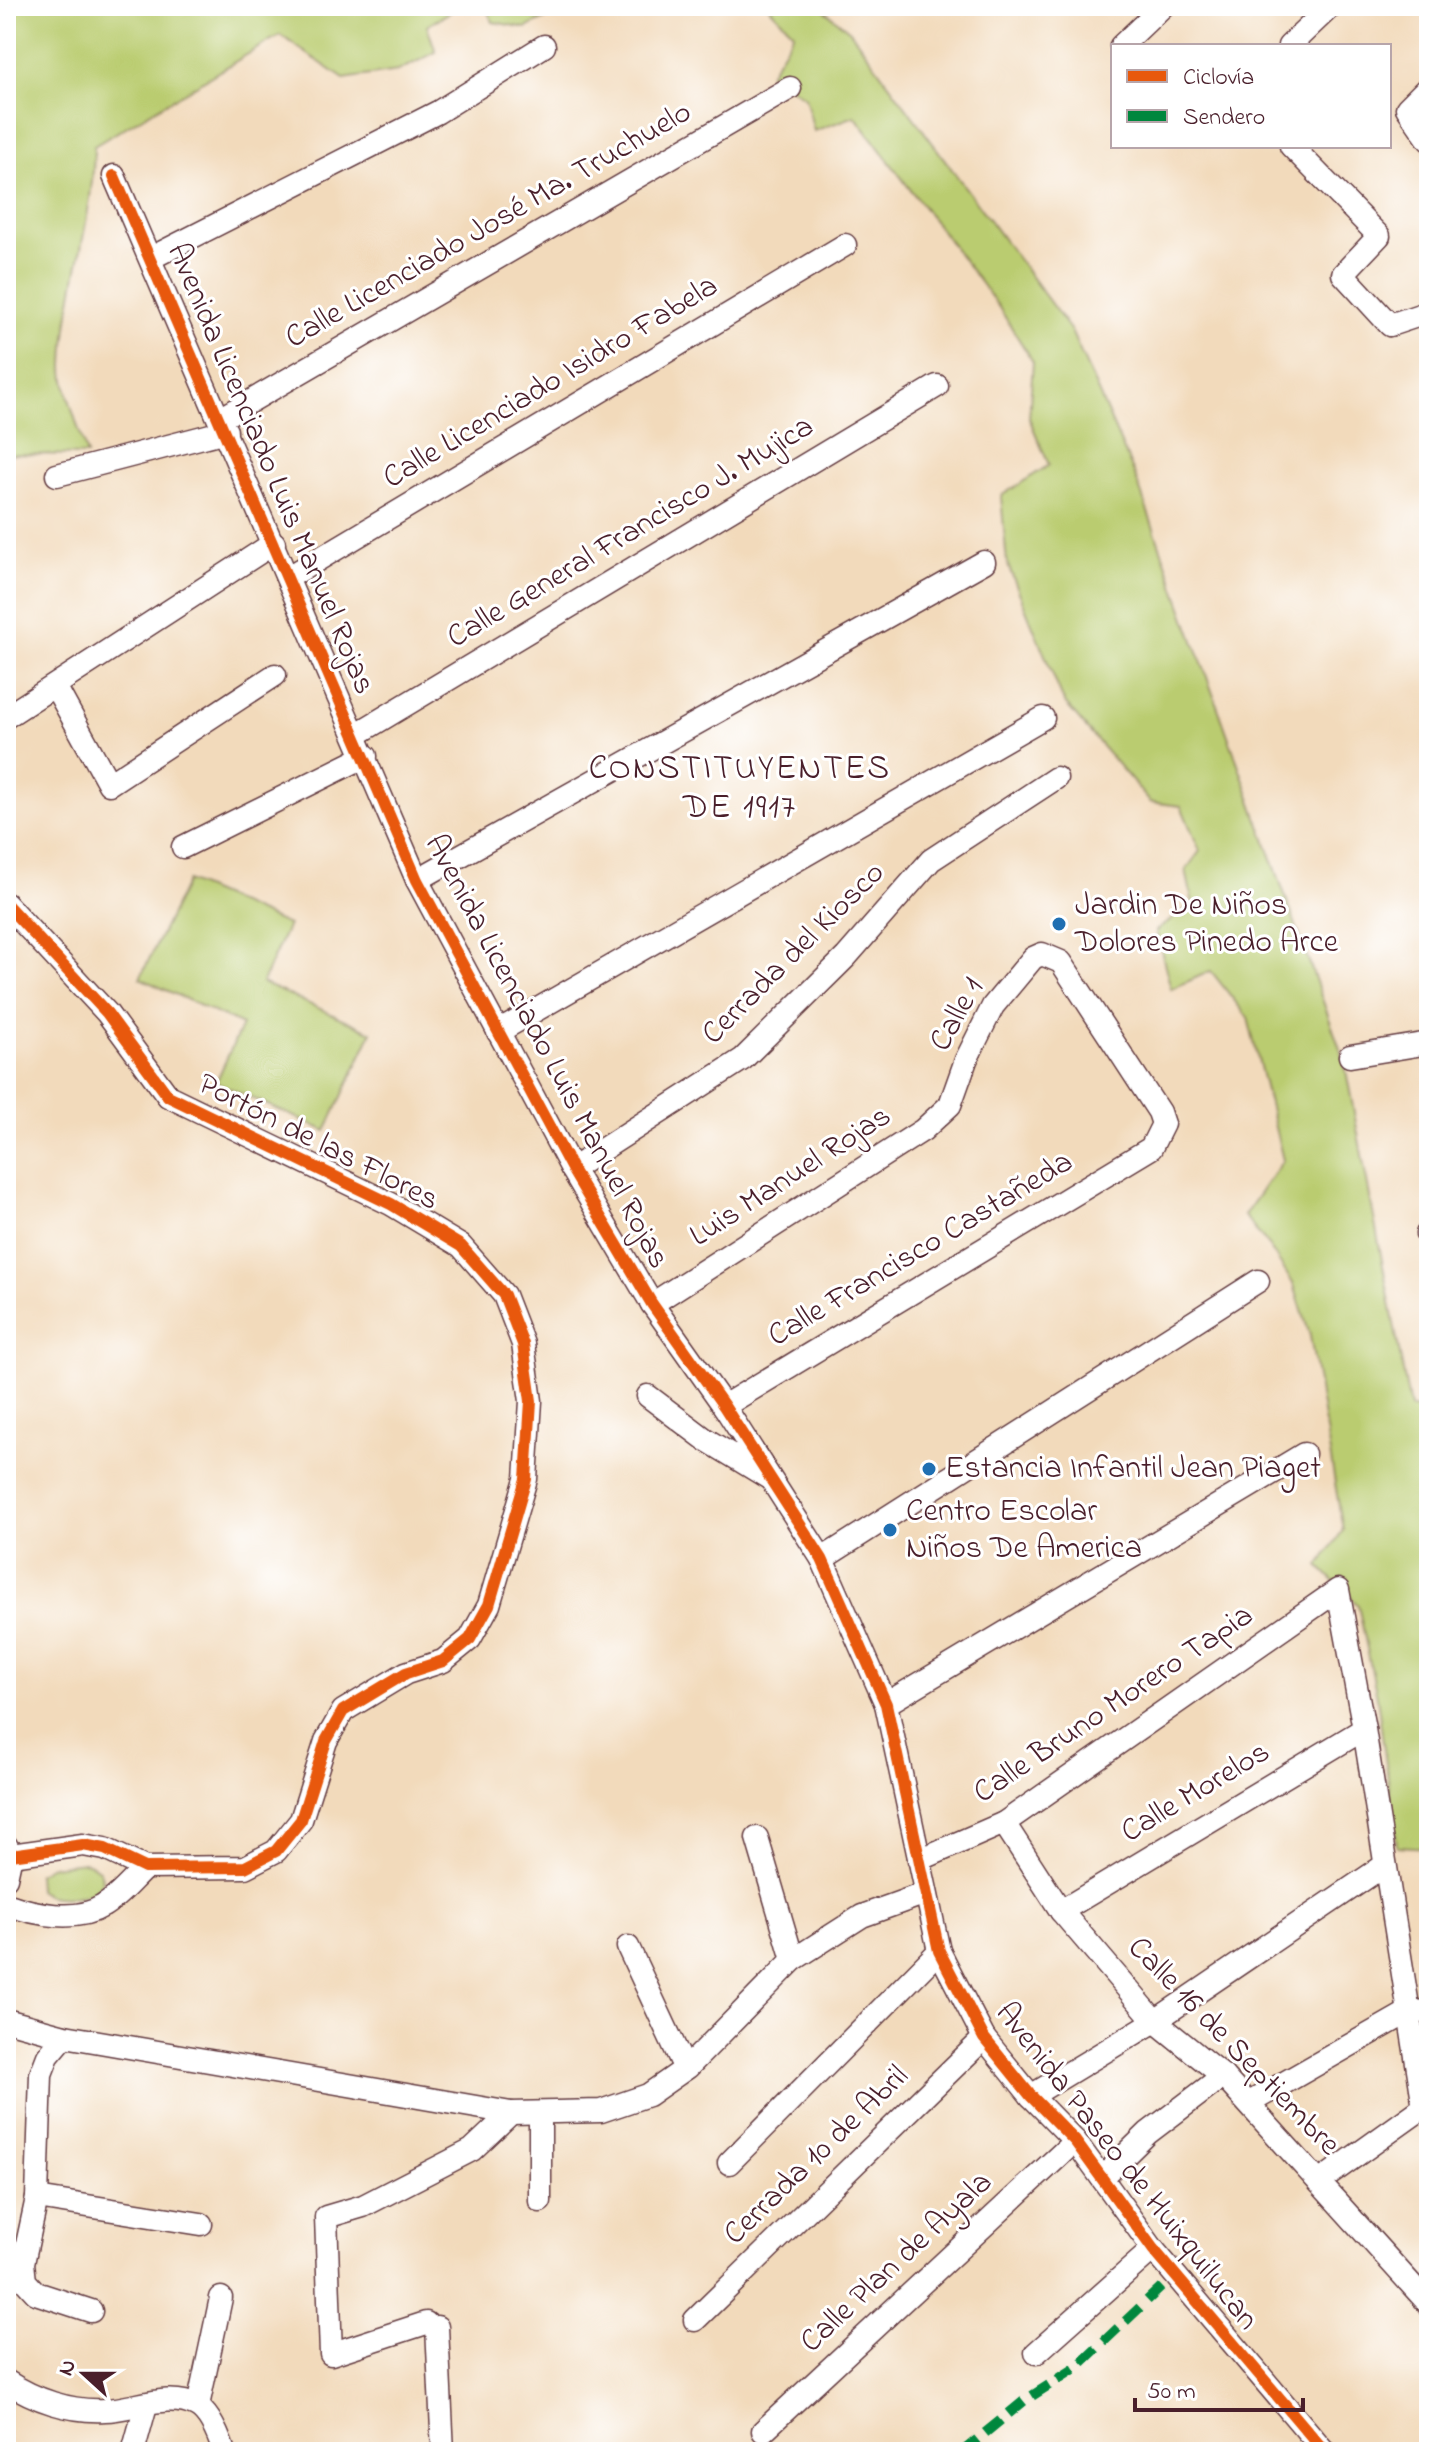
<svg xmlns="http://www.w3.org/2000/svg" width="1435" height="2458" font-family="'Indie Flower',sans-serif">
<rect width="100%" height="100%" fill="#fff"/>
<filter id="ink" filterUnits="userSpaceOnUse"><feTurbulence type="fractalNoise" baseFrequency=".0125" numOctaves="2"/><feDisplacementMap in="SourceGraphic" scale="16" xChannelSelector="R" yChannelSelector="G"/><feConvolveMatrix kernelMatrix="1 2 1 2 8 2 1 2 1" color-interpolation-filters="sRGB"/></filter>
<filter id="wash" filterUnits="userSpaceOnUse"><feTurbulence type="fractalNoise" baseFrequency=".006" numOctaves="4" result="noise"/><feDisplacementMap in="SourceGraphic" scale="32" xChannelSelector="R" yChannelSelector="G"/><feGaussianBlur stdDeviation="1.8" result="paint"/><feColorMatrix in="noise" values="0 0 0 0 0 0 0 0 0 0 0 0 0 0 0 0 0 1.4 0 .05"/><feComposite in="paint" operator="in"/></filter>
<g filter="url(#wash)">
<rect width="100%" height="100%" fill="#f2dabb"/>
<g fill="#bacc6f" stroke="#82764d" stroke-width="2">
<path d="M9,6H460L427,26L436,52L398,71L344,79L280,35L94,146C94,219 66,291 64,365C63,390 80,431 87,455L6,454V9Z"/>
<path d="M485,6H571L526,28L493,22Z"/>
<path d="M768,6H819L850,31L1071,331L1134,473L1344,1060L1410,1408L1429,1409V1848L1397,1846L1377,1697L1358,1605L1319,1566L1343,1530L1310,1336L1294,1285L1270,1248L1244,1216L1283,1160L1248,1018L1211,971L1171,989L1156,931L1193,904L1186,870L1200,851L1181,806L1150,802L1064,702L1007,563L1001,496L1049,465L1029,418L1033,362L998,306L855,116L814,131L805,97L769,74L794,33Z"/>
<path d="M187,881L288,925L262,983L372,1032L326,1131L216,1082L242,1025L140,978Z"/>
<path d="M84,1862C97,1864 104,1873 101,1885C89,1899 52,1902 38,1890L37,1874L51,1866Z"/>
</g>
</g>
<g filter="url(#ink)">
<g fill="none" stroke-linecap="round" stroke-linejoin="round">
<defs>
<g id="minor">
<path d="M1121,46L1163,6"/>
<path d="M1289,46L1331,6"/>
<path d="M1429,86L1407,108L1429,140"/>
<path d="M1291,146L1379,236L1343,274L1390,325L1429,312"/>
<path d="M114,176L417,880L572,1169L652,1304L724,1406L822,1559L886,1704L939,1951L984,2038L1031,2096L1075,2141L1153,2249L1325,2452"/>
<path d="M151,258L438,112L544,46"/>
<path d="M220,419L790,88"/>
<path d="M57,475L226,431"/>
<path d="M289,577L845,245"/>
<path d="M55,686L109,784L275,675"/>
<path d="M6,717L274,543"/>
<path d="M357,734L937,386"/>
<path d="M183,847L366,756"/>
<path d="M417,880L984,562"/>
<path d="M6,904L107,1013L168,1096L391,1204L461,1246L504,1295L523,1344L531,1401L526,1479L489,1605L470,1639L443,1661L406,1673L343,1711L326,1741L301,1820L276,1851L245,1867L145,1868L105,1849L83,1845L11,1855"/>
<path d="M498,1032L1043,718"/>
<path d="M1350,1056L1429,1043"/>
<path d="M572,1169L743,1059L846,957L931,860L1056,778"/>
<path d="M1427,1234H1429"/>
<path d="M652,1304L923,1130L950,1105L966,1060L993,1006L1033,958L1042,954L1061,962L1159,1112L1163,1124L1151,1148L724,1406"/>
<path d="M648,1396L705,1439L769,1478"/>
<path d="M822,1559L1258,1281"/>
<path d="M886,1704L1304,1454"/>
<path d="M1004,1823L1061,1911L1155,2021L1223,2076L1429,2304"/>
<path d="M757,1838L793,1960"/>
<path d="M6,1845L11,1855L6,1878"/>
<path d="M919,1860L1004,1823L1338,1590L1364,1729L1424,2107L1319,2182"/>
<path d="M6,1904C34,1914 76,1923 103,1906C119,1897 132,1880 145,1868"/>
<path d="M1061,1911L1364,1729"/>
<path d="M628,1947L685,2069"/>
<path d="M6,2020L65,2036L511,2113L601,2111L648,2095L688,2067L793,1960L862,1916L926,1893"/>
<path d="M65,2036L48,2056L41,2074L37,2198L23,2263L25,2281L36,2293L91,2311"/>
<path d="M1031,2096L1155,2021L1385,1865"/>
<path d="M1249,2103L1410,2011L1429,2012"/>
<path d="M729,2163L939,1951"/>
<path d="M1102,2178L1148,2133L1223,2076"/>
<path d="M37,2198L201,2224"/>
<path d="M540,2201V2113"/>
<path d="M695,2320L984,2038"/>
<path d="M426,2323L331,2354L326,2217L363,2206L472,2150L511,2113"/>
<path d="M437,2327L443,2452"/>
<path d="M1036,2353L1153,2249"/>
<path d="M6,2381C35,2400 70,2412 105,2410C134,2409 169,2392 196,2406C210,2413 219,2437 224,2452"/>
<path d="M198,2406L221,2298"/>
<path d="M763,2431L1075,2141"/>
<path d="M133,2452L146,2405"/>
</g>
</defs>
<use href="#minor" stroke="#633b41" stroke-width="25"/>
<use href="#minor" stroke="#fff" stroke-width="22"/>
<path stroke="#00873e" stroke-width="10" stroke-dasharray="20 10" stroke-linecap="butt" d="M962,2452L1024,2401L1077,2367L1174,2275"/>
<defs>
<g id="cycleway">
<path d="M114,176L417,880L572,1169L652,1304L724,1406L822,1559L886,1704L939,1951L984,2038L1031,2096L1075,2141L1153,2249L1325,2452"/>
<path d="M6,904L107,1013L168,1096L391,1204L461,1246L504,1295L523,1344L531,1401L526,1479L489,1605L470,1639L443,1661L406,1673L343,1711L326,1741L301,1820L276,1851L245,1867L145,1868L105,1849L83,1845L11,1855"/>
</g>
</defs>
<use href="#cycleway" stroke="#fff" stroke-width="17"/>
<use href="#cycleway" stroke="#e8590c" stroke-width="12"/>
</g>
</g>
<g fill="#1f6fb2" stroke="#fff" stroke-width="3">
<circle cx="1059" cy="924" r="8"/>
<circle cx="929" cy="1469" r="8"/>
<circle cx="890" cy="1530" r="8"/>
</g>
<g text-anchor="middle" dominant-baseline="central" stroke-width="6" stroke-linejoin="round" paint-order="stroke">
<g font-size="32" fill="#4a1f2b" stroke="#fff">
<text transform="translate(489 226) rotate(-30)">Calle Licenciado José Ma. Truchuelo</text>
<text transform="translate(551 383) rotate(-31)">Calle Licenciado Isidro Fabela</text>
<text transform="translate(270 469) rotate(67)">Avenida Licenciado Luis Manuel Rojas</text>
<text transform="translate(631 533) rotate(-31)">Calle General Francisco J. Mujica</text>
<text transform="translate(794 954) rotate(-45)">Cerrada del Kiosco</text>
<text transform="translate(958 1015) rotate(-61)">Calle 1</text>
<text transform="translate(546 1052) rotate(62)">Avenida Licenciado Luis Manuel Rojas</text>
<text transform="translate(318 1143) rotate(27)">Portón de las Flores</text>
<text transform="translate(791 1177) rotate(-33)">Luis Manuel Rojas</text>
<text transform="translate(921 1250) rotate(-31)">Calle Francisco Castañeda</text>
<text transform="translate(1114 1705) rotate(-34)">Calle Bruno Morero Tapia</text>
<text transform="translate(1196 1793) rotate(-31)">Calle Morelos</text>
<text transform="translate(1233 2047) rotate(46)">Calle 16 de Septiembre</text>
<text transform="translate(817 2156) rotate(-44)">Cerrada 10 de Abril</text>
<text transform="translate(1126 2167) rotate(52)">Avenida Paseo de Huixquilucan</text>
<text transform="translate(897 2263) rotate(-43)">Calle Plan de Ayala</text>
</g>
<g font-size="32" fill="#4a1f2b" stroke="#fff" text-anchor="start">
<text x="1075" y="906">Jardin De Niños<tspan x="1075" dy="37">Dolores Pinedo Arce</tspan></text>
<text x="945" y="1469">Estancia Infantil Jean Piaget</text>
<text x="906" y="1512">Centro Escolar<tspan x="906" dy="37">Niños De America</tspan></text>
</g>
<g font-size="34" letter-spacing="2" fill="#4a1f2b" stroke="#fff">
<text x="740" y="770">CONSTITUYENTES<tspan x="740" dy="39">DE 1917</tspan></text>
</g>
</g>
<rect width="1435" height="2458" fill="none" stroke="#fff" stroke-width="32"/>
<rect x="1111" y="44" width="280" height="104" fill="#ffffff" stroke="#b7a5aa" stroke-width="2"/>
<rect x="1127" y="70" width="40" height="12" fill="#e8590c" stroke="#b7a5aa" stroke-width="2"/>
<text x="1183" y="84" font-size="24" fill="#4a1f2b">Ciclovía</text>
<rect x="1127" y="110" width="40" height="12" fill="#00873e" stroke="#b7a5aa" stroke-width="2"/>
<text x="1183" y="124" font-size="24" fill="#4a1f2b">Sendero</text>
<g transform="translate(84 2374) rotate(291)" stroke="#ffffff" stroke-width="6" paint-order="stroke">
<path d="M0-6L14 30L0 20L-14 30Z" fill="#4a1f2b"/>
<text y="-12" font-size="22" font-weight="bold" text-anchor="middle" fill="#4a1f2b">N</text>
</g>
<path d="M1135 2398v12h168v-12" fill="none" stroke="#4a1f2b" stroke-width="4"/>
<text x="1147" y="2398" font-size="24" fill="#4a1f2b" stroke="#ffffff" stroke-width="6" paint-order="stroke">50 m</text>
</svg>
